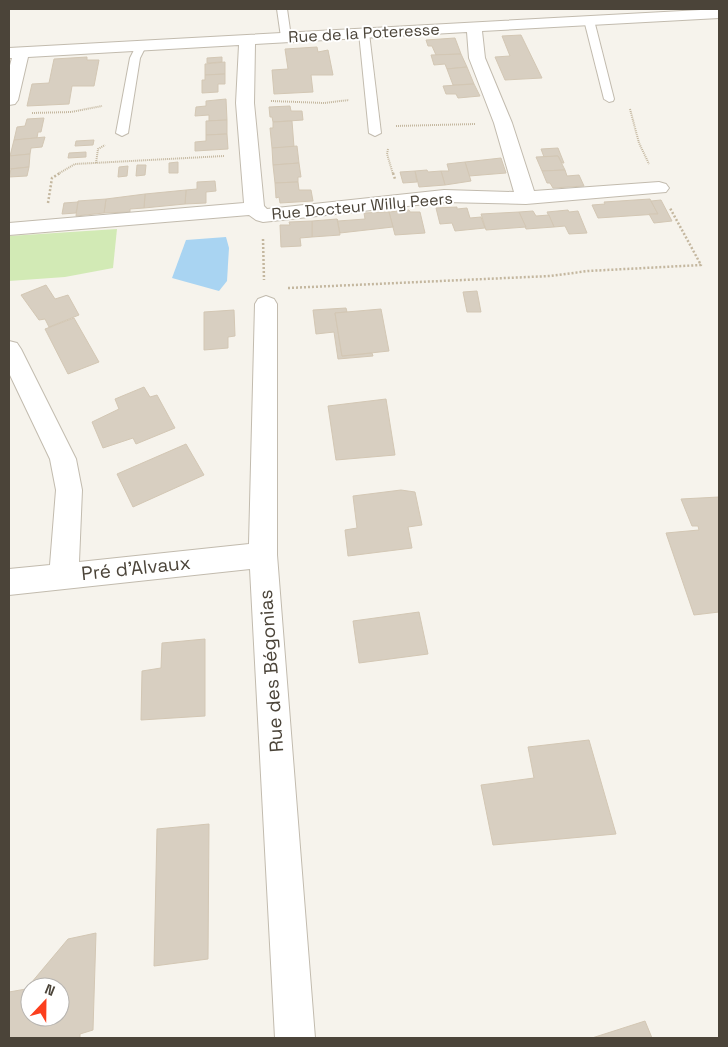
<svg xmlns="http://www.w3.org/2000/svg" width="728" height="1047" font-family="'Space Grotesk',sans-serif">
<rect width="100%" height="100%" fill="#f6f3ec"/>
<path fill="#d2eab5" d="M117,229L113,268L65,277L9,281V236Z"/>
<path fill="#a9d4f2" d="M226,237L229,248L227,281L219,291L172,278L186,240Z"/>
<g fill="#d8cfc1" stroke="#d3c7b4" fill-rule="evenodd">
<path d="M521,35L542,78L505,80L495,57L510,56L502,36Z"/>
<path d="M455,38L461,54L436,55L432,46H428L426,40Z"/>
<path d="M317,47L318,52L328,50L333,75H311L313,92L274,94L272,70L288,69L285,49Z"/>
<path d="M461,54L467,67L447,69L445,64L434,65L431,55Z"/>
<path d="M87,57V60H99L94,86H72L69,104L27,106L32,84L49,83L54,59Z"/>
<path d="M222,57V62L207,63V58Z"/>
<path d="M225,62V74L205,75V64Z"/>
<path d="M467,67L474,84L453,85L447,69Z"/>
<path d="M225,74V84H218V92L202,93V80H205V75Z"/>
<path d="M474,84L480,96L458,98L456,94H446L443,86Z"/>
<path d="M226,99L227,120L209,121V115L195,116L196,107L206,106V101Z"/>
<path d="M290,106L291,111H302L303,120L273,122L272,117H270L269,107Z"/>
<path d="M44,118L41,132H38L37,138L14,140L17,127L25,126L27,119Z"/>
<path d="M227,120V134L206,135V121Z"/>
<path d="M292,121L294,147L272,148L270,128H273V122Z"/>
<path d="M227,134L228,149L195,151V142L206,141V135Z"/>
<path d="M45,137L42,147L31,148L30,154L10,156L14,140Z"/>
<path d="M94,140L93,145L75,146L76,141Z"/>
<path d="M297,146L299,163L273,165L272,148Z"/>
<path d="M558,148L564,163H562L558,156L544,157L541,149Z"/>
<path d="M86,152V157L68,158L69,153Z"/>
<path d="M30,154L29,167L9,169V156Z"/>
<path d="M558,156L565,170L542,171L536,157Z"/>
<path d="M501,158L506,173L469,176L465,162Z"/>
<path d="M178,162V173H169V163Z"/>
<path d="M465,162L471,181L445,185L441,171H449L447,164Z"/>
<path d="M299,163L301,177H298V182L275,183L273,165Z"/>
<path d="M137,165H146L145,175L136,176Z"/>
<path d="M128,166L127,176L118,177L119,167Z"/>
<path d="M29,167L27,176L9,177L11,169Z"/>
<path d="M427,170L428,172L441,171L445,185L419,187L415,171Z"/>
<path d="M565,170L567,176L579,175L584,186L553,188L550,183H547L542,171Z"/>
<path d="M415,171L417,182L403,183L400,172Z"/>
<path d="M215,181L216,191L206,192V203L185,204L186,190L197,189V182Z"/>
<path d="M298,182L299,190H311L313,201L280,203L279,197L276,198L275,183Z"/>
<path d="M186,190L185,204L144,208L145,194Z"/>
<path d="M145,194L144,208L130,209V212L104,213L106,199Z"/>
<path d="M106,199L104,213L76,216L78,201Z"/>
<path d="M650,199L658,214L598,218L592,205L605,204L604,202Z"/>
<path d="M661,200L672,221L654,223L649,214H658L651,201Z"/>
<path d="M78,202L76,213L62,214L64,203Z"/>
<path d="M457,207V209L467,208L470,218L481,217L485,228L455,231L452,223L440,224L436,208Z"/>
<path d="M409,210L410,212H420L425,233L395,235L389,212Z"/>
<path d="M568,210L569,212L578,211L587,233L569,234L565,226L554,227L547,212Z"/>
<path d="M533,211L536,216L549,215L554,227L526,229L519,212Z"/>
<path d="M389,212L393,227L340,233L337,219L338,221L365,219L364,213Z"/>
<path d="M519,212L526,227L486,230L481,214Z"/>
<path d="M337,219L340,235L312,237V221Z"/>
<path d="M312,221V237L300,238L301,246L281,247L280,225H290L289,222Z"/>
<path d="M46,285L55,299L68,295L79,315L49,327L45,319L39,320L21,295Z"/>
<path d="M477,291L481,312H467L463,292Z"/>
<path d="M346,308L347,312L335,313L342,356L372,353L373,356L338,359L334,332L316,334L313,310Z"/>
<path d="M381,309L389,351L342,356L335,313Z"/>
<path d="M234,310L235,336L228,337V348L204,350V312Z"/>
<path d="M74,318L99,362L68,374L45,329Z"/>
<path d="M144,387L150,397L157,395L175,428L136,444L133,438L103,448L92,422L119,409L115,399Z"/>
<path d="M386,399L395,455L336,460L328,406Z"/>
<path d="M186,444L204,475L133,507L117,474Z"/>
<path d="M401,490L415,492L422,525L408,527L412,548L348,556L345,530L357,528L353,496Z"/>
<path d="M719,497V612L694,615L666,533L699,530L698,526H692L681,499Z"/>
<path d="M419,612L428,654L359,663L353,621Z"/>
<path d="M205,639V716L141,720L142,671L161,668L162,643Z"/>
<path d="M589,740L616,834L493,845L481,785L534,778L528,747Z"/>
<path d="M209,824L208,959L154,966L157,829Z"/>
<path d="M96,933L93,1030L80,1034V1038H9V992L26,989L68,939ZM30,987H60V1017H30Z"/>
<path d="M645,1021L652,1038H592Z"/>
</g>
<g fill="none" stroke-linecap="round" stroke-linejoin="round">
<defs>
<g id="service">
<path d="M277,9H287L291,37L290,39L286,40L281,37Z"/>
<path d="M589,17L594,20L614,99L613,101L609,102L604,99L584,20Z"/>
<path d="M364,30L369,33L381,133L375,136L369,133L359,33Z"/>
<path d="M141,43L146,46L140,58L128,133L122,136L116,133L130,58L137,44Z"/>
</g>
<g id="minor">
<path d="M719,9V18L482,31L485,58L512,123L534,191L659,182L666,184L669,188L666,192L526,204L444,202L263,222L256,220L249,215L9,235V223L244,203L236,103L239,45L28,57L18,100L15,104L9,105V69L12,58H9V48ZM467,32L469,58L494,123L514,192L444,190L267,209L264,206L254,103L255,44Z"/>
<path d="M266,296L274,299L277,304V555L315,1038H275L250,569L9,595V569L50,565L56,490L50,459L9,373V341L17,343L21,349L76,459L82,490L79,562L249,544L255,304L258,299Z"/>
</g>
</defs>
<use href="#service" stroke="#c2bbae" stroke-width="2"/>
<use href="#minor" stroke="#c2bbae" stroke-width="2"/>
<g stroke="#c4b79f" stroke-width="2" stroke-dasharray="1 1" stroke-linecap="butt">
<path d="M271,101L324,103L349,100"/>
<path d="M630,109L639,143L649,164"/>
<path d="M32,113L71,112L102,106"/>
<path d="M396,126L475,124"/>
<path d="M388,149L387,154L393,174"/>
<path d="M96,163L98,149L105,145"/>
<path d="M58,174L75,164L224,156"/>
</g>
<g stroke="#c4b79f" stroke-width="2.5" stroke-dasharray="2 2" stroke-linecap="butt">
<path d="M393,173L395,179"/>
<path d="M48,203L52,178L60,173"/>
<path d="M263,239L264,280"/>
<path d="M288,288L550,276L588,271L701,265L670,208"/>
</g>
<use href="#service" fill="#fff" fill-rule="evenodd"/>
<use href="#minor" fill="#fff" fill-rule="evenodd"/>
</g>
<g text-anchor="middle" dominant-baseline="central" stroke-width="4" stroke-linejoin="round" paint-order="stroke">
<g font-size="16" fill="#4b4439" stroke="#fff">
<text transform="translate(364 33) rotate(-3)">Rue de la Poteresse</text>
<text transform="translate(362 206) rotate(-5)">Rue Docteur Willy Peers</text>
</g>
<g font-size="19" fill="#4b4439" stroke="#fff">
<text transform="translate(136 568) rotate(-6)">Pré d'Alvaux</text>
<text transform="translate(271 671) rotate(-94)">Rue des Bégonias</text>
</g>
</g>
<rect width="728" height="1047" fill="none" stroke="#4b4439" stroke-width="20"/>
<g transform="translate(45 1002) rotate(22)"><circle r="24" fill="#ffffff" stroke="#b7b4b0"/>
<path d="M0-4L9 19L0 12L-9 19Z" fill="#fc3f1d"/>
<text y="-8" font-size="14" font-weight="bold" text-anchor="middle" fill="#4b4439">N</text>
</g>
</svg>
